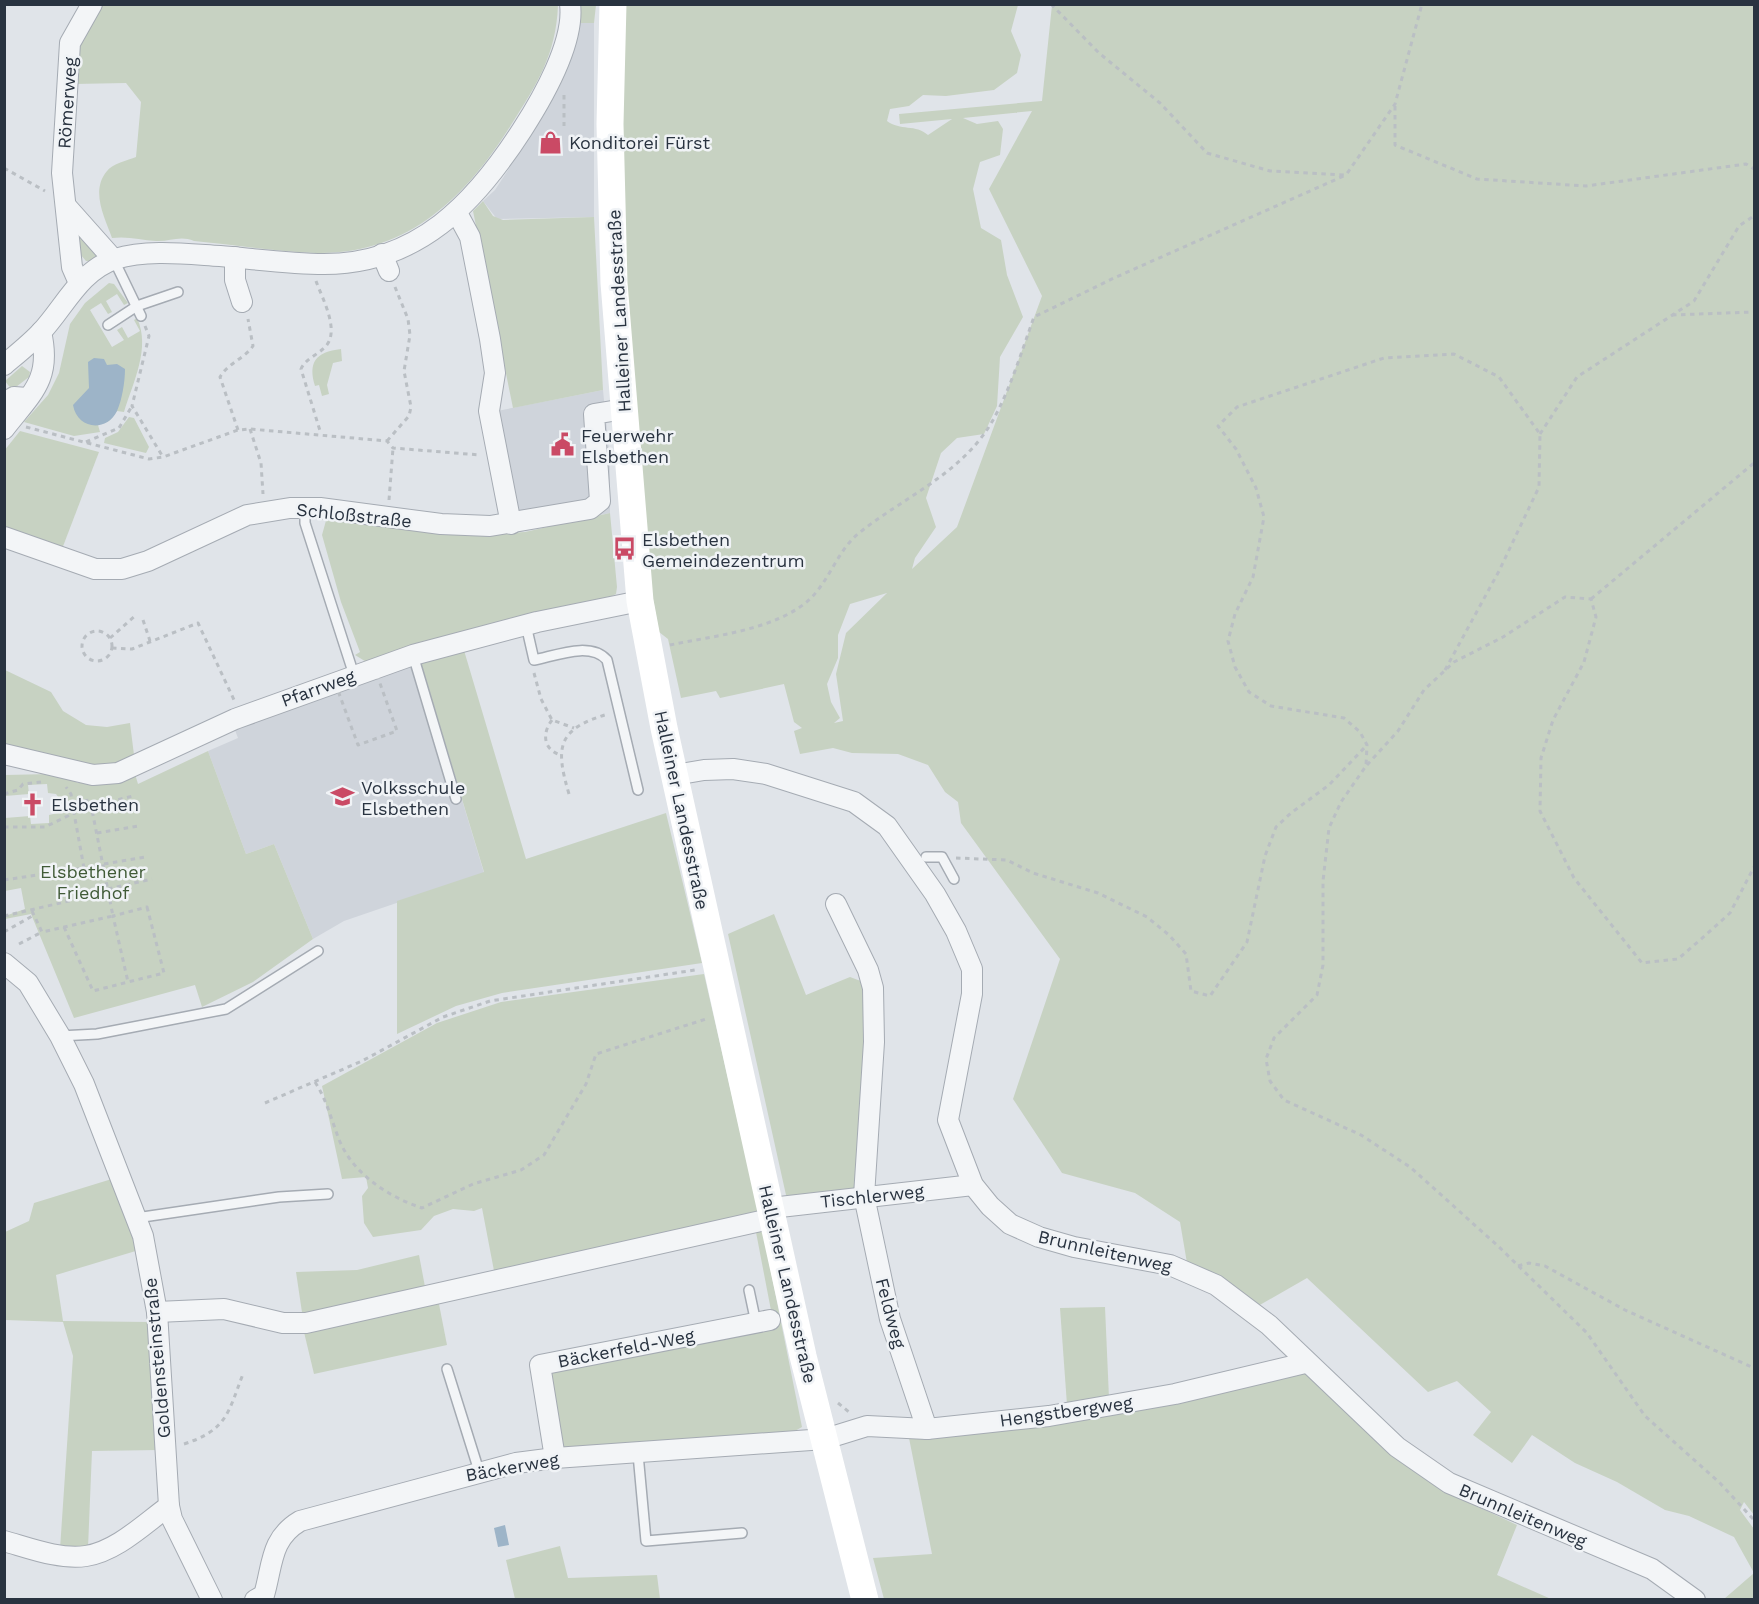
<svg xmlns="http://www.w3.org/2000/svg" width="1759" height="1604" font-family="'Work Sans',sans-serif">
<rect width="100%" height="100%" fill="#e0e4e9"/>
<g fill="#cfd4db">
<path d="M578,23H594V217L497,219L483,201L495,190L532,133L567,68Z"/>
<path d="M603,390L610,460V513L519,532L497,411Z"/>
<path d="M420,660L484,873L344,921L313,939L274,844L246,854L208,751L238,738L233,725Z"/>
</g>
<g fill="#c7d2c2" fill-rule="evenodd">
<path d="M98,5H558C556,55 537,84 511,125C466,197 408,255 316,253C275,251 234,245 194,241C180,235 169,242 156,241C141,240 128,236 112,238C105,218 90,191 107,171C112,164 128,160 136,157L141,102L126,83L74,84L78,38Z"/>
<path d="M579,5H596L594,23H578Z"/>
<path d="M623,5H1018L1011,31L1021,55L1017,73L994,90L946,96L923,95L909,106L890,109L887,121C900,131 916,124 928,135L952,119L900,124L899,114L1042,101L1052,5H1754V1515L1744,1502L1740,1510L1754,1529V1599H1724L1754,1573L1734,1537L1689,1516L1665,1510L1617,1482L1575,1463L1532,1435L1512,1463L1473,1435L1491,1412L1457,1381L1428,1392L1307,1278L1258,1306L1187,1263L1180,1222L1135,1193L1062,1173L1013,1099L1060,959L961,823L958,802L945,792L928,765L898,754L852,753L833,748L800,754L794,731L802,728L794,722L784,684L720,698L716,691L681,698L668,639L659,632C633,496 627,355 623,217C622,146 617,75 623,5ZM1032,111L989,189L1042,296L957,527L912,569L915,558L936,527L926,498L941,453L957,438L984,434L997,406L1000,357L1023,317L1007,275L1001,240L981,228L973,189L980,162L1000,155L1003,129L998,121L977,124L963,118ZM887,593L846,633L836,674L843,721L834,723L840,718L831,702L827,684L838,658V635L850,604Z"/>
<path d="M483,201L493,216L503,220L594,217L603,390L513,408L473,211Z"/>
<path d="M75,233L97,255L93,261H86L80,254Z"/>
<path d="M109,283L114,284L128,303L124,305L117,294L106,301L112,312L108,314L101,303L90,310L112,347L124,340L117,330L122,327L128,338L140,331L134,320L137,318C151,348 133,382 124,412L117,411L109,421L98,425L100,432L74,436L24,422L48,395L59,373L70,324L85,303Z"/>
<path d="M341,349L342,361L333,363L327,385L329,394L322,396L319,385L315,386C308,363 315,352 341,349Z"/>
<path d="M22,366L30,372L29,377L12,390L5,381Z"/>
<path d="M129,417L134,418L149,447L146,453L104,443L105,438L118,432Z"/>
<path d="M20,431L99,452L62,549L5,527L4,451Z"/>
<path d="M610,513L617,587L616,594L608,598L368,663L355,655L360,652L341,602L322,535L327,517L474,535L525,532Z"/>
<path d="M463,647L526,859L666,813L702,963L502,993L456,1006L397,1034V901L484,872L420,660Z"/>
<path d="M5,670L51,692L63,711L86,725L107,727L130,723L134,755L130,762L85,768L5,749Z"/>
<path d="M208,751L246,854L274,844L313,939L253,982L202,1007L195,985L74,1018L31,914L5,919V916L25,909L21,888L5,891V818L30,816L31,824L49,823V815L58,813L61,801L56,794L48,793L47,784L28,785L29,794L5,796V775L51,774L65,776L78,783H97L135,774L138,784Z"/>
<path d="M774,914L806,995L850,977L866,983L868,987L856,1187L853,1191L788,1199L786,1195L728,934Z"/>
<path d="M704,974L759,1214L495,1276L482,1208L474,1211L453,1209L434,1216L421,1230L373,1237L364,1223L362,1196L368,1188L366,1177L342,1179L322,1086L437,1023L501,1002Z"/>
<path d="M115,1178L139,1250L56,1275L63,1321L149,1322L159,1450L92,1451L88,1548L60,1549L73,1356L63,1322L5,1320V1232L29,1221L34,1203Z"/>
<path d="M755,1227H762L802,1427L786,1436L562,1453L550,1381L553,1372L774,1326Z"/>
<path d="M419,1255L426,1292L303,1319L296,1272L357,1270Z"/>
<path d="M438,1299L447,1345L314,1374L303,1328Z"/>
<path d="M1105,1307L1109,1398L1067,1405L1060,1308Z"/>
<path d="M1306,1371L1468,1502L1517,1525L1497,1575L1551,1599H884L873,1558L932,1554L909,1438L1047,1422Z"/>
<path d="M560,1546L568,1578L657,1575L660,1599H515L506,1560Z"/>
</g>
<g fill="#9db4c8">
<path d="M94,358L104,359L107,365L117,364L125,369C125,382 122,400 117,411C106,433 77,429 73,405L89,388L88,362Z"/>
<path d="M505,1525L509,1545L498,1547L494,1528Z"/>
</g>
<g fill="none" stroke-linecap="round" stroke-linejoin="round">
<defs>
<g id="lane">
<path d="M114,260L141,316"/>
<path d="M108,325L137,306L178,292"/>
<path d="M305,507V523L354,675"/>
<path d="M526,625L534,660C555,656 590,641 607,660L638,790"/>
<path d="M413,655L456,799"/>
<path d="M926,857H942L954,879"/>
<path d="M60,1036L97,1034L226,1009L318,951"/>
<path d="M136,1218L279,1197L328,1194"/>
<path d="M749,1290L756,1323"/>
<path d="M447,1369L479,1471"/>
<path d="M638,1454L646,1541L742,1533"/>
</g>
<g id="street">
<path d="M66,206L114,260"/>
<path d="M457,213L470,237L490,339L495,373L489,411L511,524"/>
<path d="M382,254L389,271"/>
<path d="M235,257V280L242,302"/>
<path d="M79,283L72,267L62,173L70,43L92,4"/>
<path d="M4,365C17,354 31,343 42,331C65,306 80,271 115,259C148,249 187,254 220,256C254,259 290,264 324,264C418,264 475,203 522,130C542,99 575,42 570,4"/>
<path d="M4,403L14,397L27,398"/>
<path d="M4,429C32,393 52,379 41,332"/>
<path d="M4,537L95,569H122L148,561L247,515L290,508H320L441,524L490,526L590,509L600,501L594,414L624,409"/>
<path d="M4,754L93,775L118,773L235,719L413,655L537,622L640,601"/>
<path d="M675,775L704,770L733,769L766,774L854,802L887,826L935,894L956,931L972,969V994L948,1120L973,1185L990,1206L1010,1224L1039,1237L1074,1247L1170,1265L1216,1285L1269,1325L1397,1447L1449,1483L1652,1569L1695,1600"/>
<path d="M836,904L868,970L873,988L874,1042L864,1196L890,1319L927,1429"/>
<path d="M4,963L28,983L60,1036L84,1084L143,1236L157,1312L169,1506L172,1519L212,1600"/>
<path d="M771,1208L973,1185"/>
<path d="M157,1312L224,1309L283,1323H306L774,1218"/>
<path d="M555,1458L540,1365L770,1320"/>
<path d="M4,1541C29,1548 60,1560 86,1556C117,1551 144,1524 169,1506"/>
<path d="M255,1600L264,1595C273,1564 270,1539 300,1521L516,1463L555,1458L825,1439L867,1426L927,1429L1049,1416L1175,1394L1305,1363"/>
</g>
</defs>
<use href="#lane" stroke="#a5abb3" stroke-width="12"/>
<use href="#street" stroke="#a5abb3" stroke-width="22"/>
<g stroke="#babfc4" stroke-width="3" stroke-dasharray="4.5 4.5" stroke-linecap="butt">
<path d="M1051,4L1099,53L1160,103L1207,153L1270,171L1346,175L1395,104L1422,4"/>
<path d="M564,95V126"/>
<path d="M1395,106V145L1477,179L1586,186L1746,164L1754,169"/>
<path d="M4,168L45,191"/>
<path d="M316,281C322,298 340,330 326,346C318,355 306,358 301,369L321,434"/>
<path d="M1672,315L1754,312"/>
<path d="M145,326L149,336L132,406L163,457"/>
<path d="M26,427L149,459L163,457L238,430L250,429L387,441L393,448L480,455"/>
<path d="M250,429L261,463L263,494"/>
<path d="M238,430L220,377C228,363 244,359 253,346L248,319"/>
<path d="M1540,434L1577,377L1694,301L1739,226L1754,216"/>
<path d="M387,441L409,416L411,407L404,371L410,335L408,319L395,287"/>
<path d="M86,442L119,428L132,406"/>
<path d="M389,500L393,448"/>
<path d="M1591,599L1754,463"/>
<path d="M143,620L150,641"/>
<circle cx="97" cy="646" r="15"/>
<path d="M110,638L136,615"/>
<path d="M670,645C712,636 778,630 811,598C830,579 838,550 859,533C900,500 952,478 984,434C1006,404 1021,353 1034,317L1114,278L1346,175"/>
<path d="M112,648L132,649L198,623L235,702"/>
<path d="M1445,670L1499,571L1539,487L1540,434L1499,377L1454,354L1384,358L1237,407L1218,426L1236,449L1256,488L1264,517L1253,577L1235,614L1228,641L1235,667L1249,692L1271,706L1344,718L1360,732L1367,745L1366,766L1341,802L1329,828L1323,881V965L1317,995L1274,1038L1266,1059L1270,1081L1284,1100L1361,1135L1410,1167L1497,1245L1587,1333L1645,1416L1719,1482L1754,1520"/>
<path d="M534,673L541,699L552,720L574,728"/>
<path d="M377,675L397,731L358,745L337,688Z"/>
<path d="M552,720C542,733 543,749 560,755"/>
<path d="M1367,765L1398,731L1424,690L1454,662L1503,637L1565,597L1591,599L1596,617L1584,662L1553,720L1541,758L1540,811L1574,878L1642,963L1678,959L1700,940L1730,913L1754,867"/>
<path d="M4,794L18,790L23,784L41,782"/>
<path d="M569,794C555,747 557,729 608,714"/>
<path d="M92,806L133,796"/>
<path d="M4,827H45L74,813L71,794L66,787"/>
<path d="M97,833L139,826"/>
<path d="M956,858L1007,860L1033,873L1098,893L1147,917L1169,935L1186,954L1191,991L1210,996L1247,942L1265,856L1276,827L1291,813L1329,785L1366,746"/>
<path d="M104,864L146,857"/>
<path d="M4,880L84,868L74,813"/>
<path d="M108,889L152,879"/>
<path d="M147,907L164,973L128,982L113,916Z"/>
<path d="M32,911L42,932L113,916L90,800L72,802"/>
<path d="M4,916L108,892"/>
<path d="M64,927L93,991L128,982"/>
<path d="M4,932L34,915"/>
<path d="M19,944L42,932"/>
<path d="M315,1082C326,1099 330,1115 337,1134C349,1171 386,1196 422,1208L473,1184L521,1170L544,1155L586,1084L596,1054L706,1019"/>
<path d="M265,1103L362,1061L443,1017L490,1001L695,970"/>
<path d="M1518,1266L1529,1263L1545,1266L1625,1310L1754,1368"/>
<path d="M838,1403L849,1412"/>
<path d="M184,1444C227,1430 228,1413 243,1374"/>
</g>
<use href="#lane" stroke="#f3f5f7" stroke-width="9"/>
<use href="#street" stroke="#f3f5f7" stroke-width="20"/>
<path stroke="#fff" stroke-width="27" d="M613,4L610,124L614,283L640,601L664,728L803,1356L865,1600"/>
</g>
<defs>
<symbol id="shop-bare" viewBox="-9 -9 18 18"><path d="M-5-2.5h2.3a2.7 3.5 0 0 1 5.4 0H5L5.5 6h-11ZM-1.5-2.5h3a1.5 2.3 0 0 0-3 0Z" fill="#ca4a65" stroke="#f0f3f6" stroke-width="2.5" paint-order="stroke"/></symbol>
<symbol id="civic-bare" viewBox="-9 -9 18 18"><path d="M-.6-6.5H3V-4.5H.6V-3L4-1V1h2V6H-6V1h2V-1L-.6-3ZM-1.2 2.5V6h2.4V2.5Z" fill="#ca4a65" stroke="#f0f3f6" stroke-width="2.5" paint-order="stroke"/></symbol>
<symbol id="bus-bare" viewBox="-9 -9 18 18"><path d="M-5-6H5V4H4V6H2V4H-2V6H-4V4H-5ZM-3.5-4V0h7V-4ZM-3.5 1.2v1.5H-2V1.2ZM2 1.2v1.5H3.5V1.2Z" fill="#ca4a65" stroke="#f0f3f6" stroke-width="2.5" paint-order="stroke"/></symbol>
<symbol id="school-bare" viewBox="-9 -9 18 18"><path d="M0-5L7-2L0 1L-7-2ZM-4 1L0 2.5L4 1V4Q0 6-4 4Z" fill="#ca4a65" stroke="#f0f3f6" stroke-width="2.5" paint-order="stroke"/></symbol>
<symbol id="church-bare" viewBox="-9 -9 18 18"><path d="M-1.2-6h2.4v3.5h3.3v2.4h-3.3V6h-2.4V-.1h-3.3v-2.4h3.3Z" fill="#ca4a65" stroke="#f0f3f6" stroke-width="2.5" paint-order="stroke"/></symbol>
</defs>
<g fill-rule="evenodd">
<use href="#shop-bare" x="534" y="126" width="33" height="33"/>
<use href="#civic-bare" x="546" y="428" width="33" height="33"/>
<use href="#bus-bare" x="608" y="532" width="33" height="33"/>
<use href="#school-bare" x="326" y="780" width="33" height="33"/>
<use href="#church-bare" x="16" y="788" width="33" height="33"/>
</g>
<g text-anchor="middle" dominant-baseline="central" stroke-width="5" stroke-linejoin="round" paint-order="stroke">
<g font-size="18" fill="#293340" stroke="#f0f3f6">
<text transform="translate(67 103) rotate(-86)">Römerweg</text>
<text transform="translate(619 311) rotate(-93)">Halleiner Landesstraße</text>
<text transform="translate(354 515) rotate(6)">Schloßstraße</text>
<text transform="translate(318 688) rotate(-20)">Pfarrweg</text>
<text transform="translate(682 810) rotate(78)">Halleiner Landesstraße</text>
<text transform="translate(872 1196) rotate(-6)">Tischlerweg</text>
<text transform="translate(1105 1251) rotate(13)">Brunnleitenweg</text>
<text transform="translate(788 1284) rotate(77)">Halleiner Landesstraße</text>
<text transform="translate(891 1313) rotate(75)">Feldweg</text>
<text transform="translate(626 1348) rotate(-11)">Bäckerfeld-Weg</text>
<text transform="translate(157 1358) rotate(-95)">Goldensteinstraße</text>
<text transform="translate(1066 1411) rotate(-8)">Hengstbergweg</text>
<text transform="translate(512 1467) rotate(-10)">Bäckerweg</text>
<text transform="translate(1523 1515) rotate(23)">Brunnleitenweg</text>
</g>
<g font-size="18" fill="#293340" stroke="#f0f3f6" text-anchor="start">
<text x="569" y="142">Konditorei Fürst</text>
<text x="581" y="435">Feuerwehr<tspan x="581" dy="21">Elsbethen</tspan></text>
<text x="642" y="539">Elsbethen<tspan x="642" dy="21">Gemeindezentrum</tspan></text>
<text x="361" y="787">Volksschule<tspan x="361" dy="21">Elsbethen</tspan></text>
<text x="51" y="804">Elsbethen</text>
</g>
<g font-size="18" fill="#405b37" stroke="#f0f3f6">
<text x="93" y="871">Elsbethener<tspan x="93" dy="21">Friedhof</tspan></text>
</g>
</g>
<rect width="1759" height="1604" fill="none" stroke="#293340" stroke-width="12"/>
</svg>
